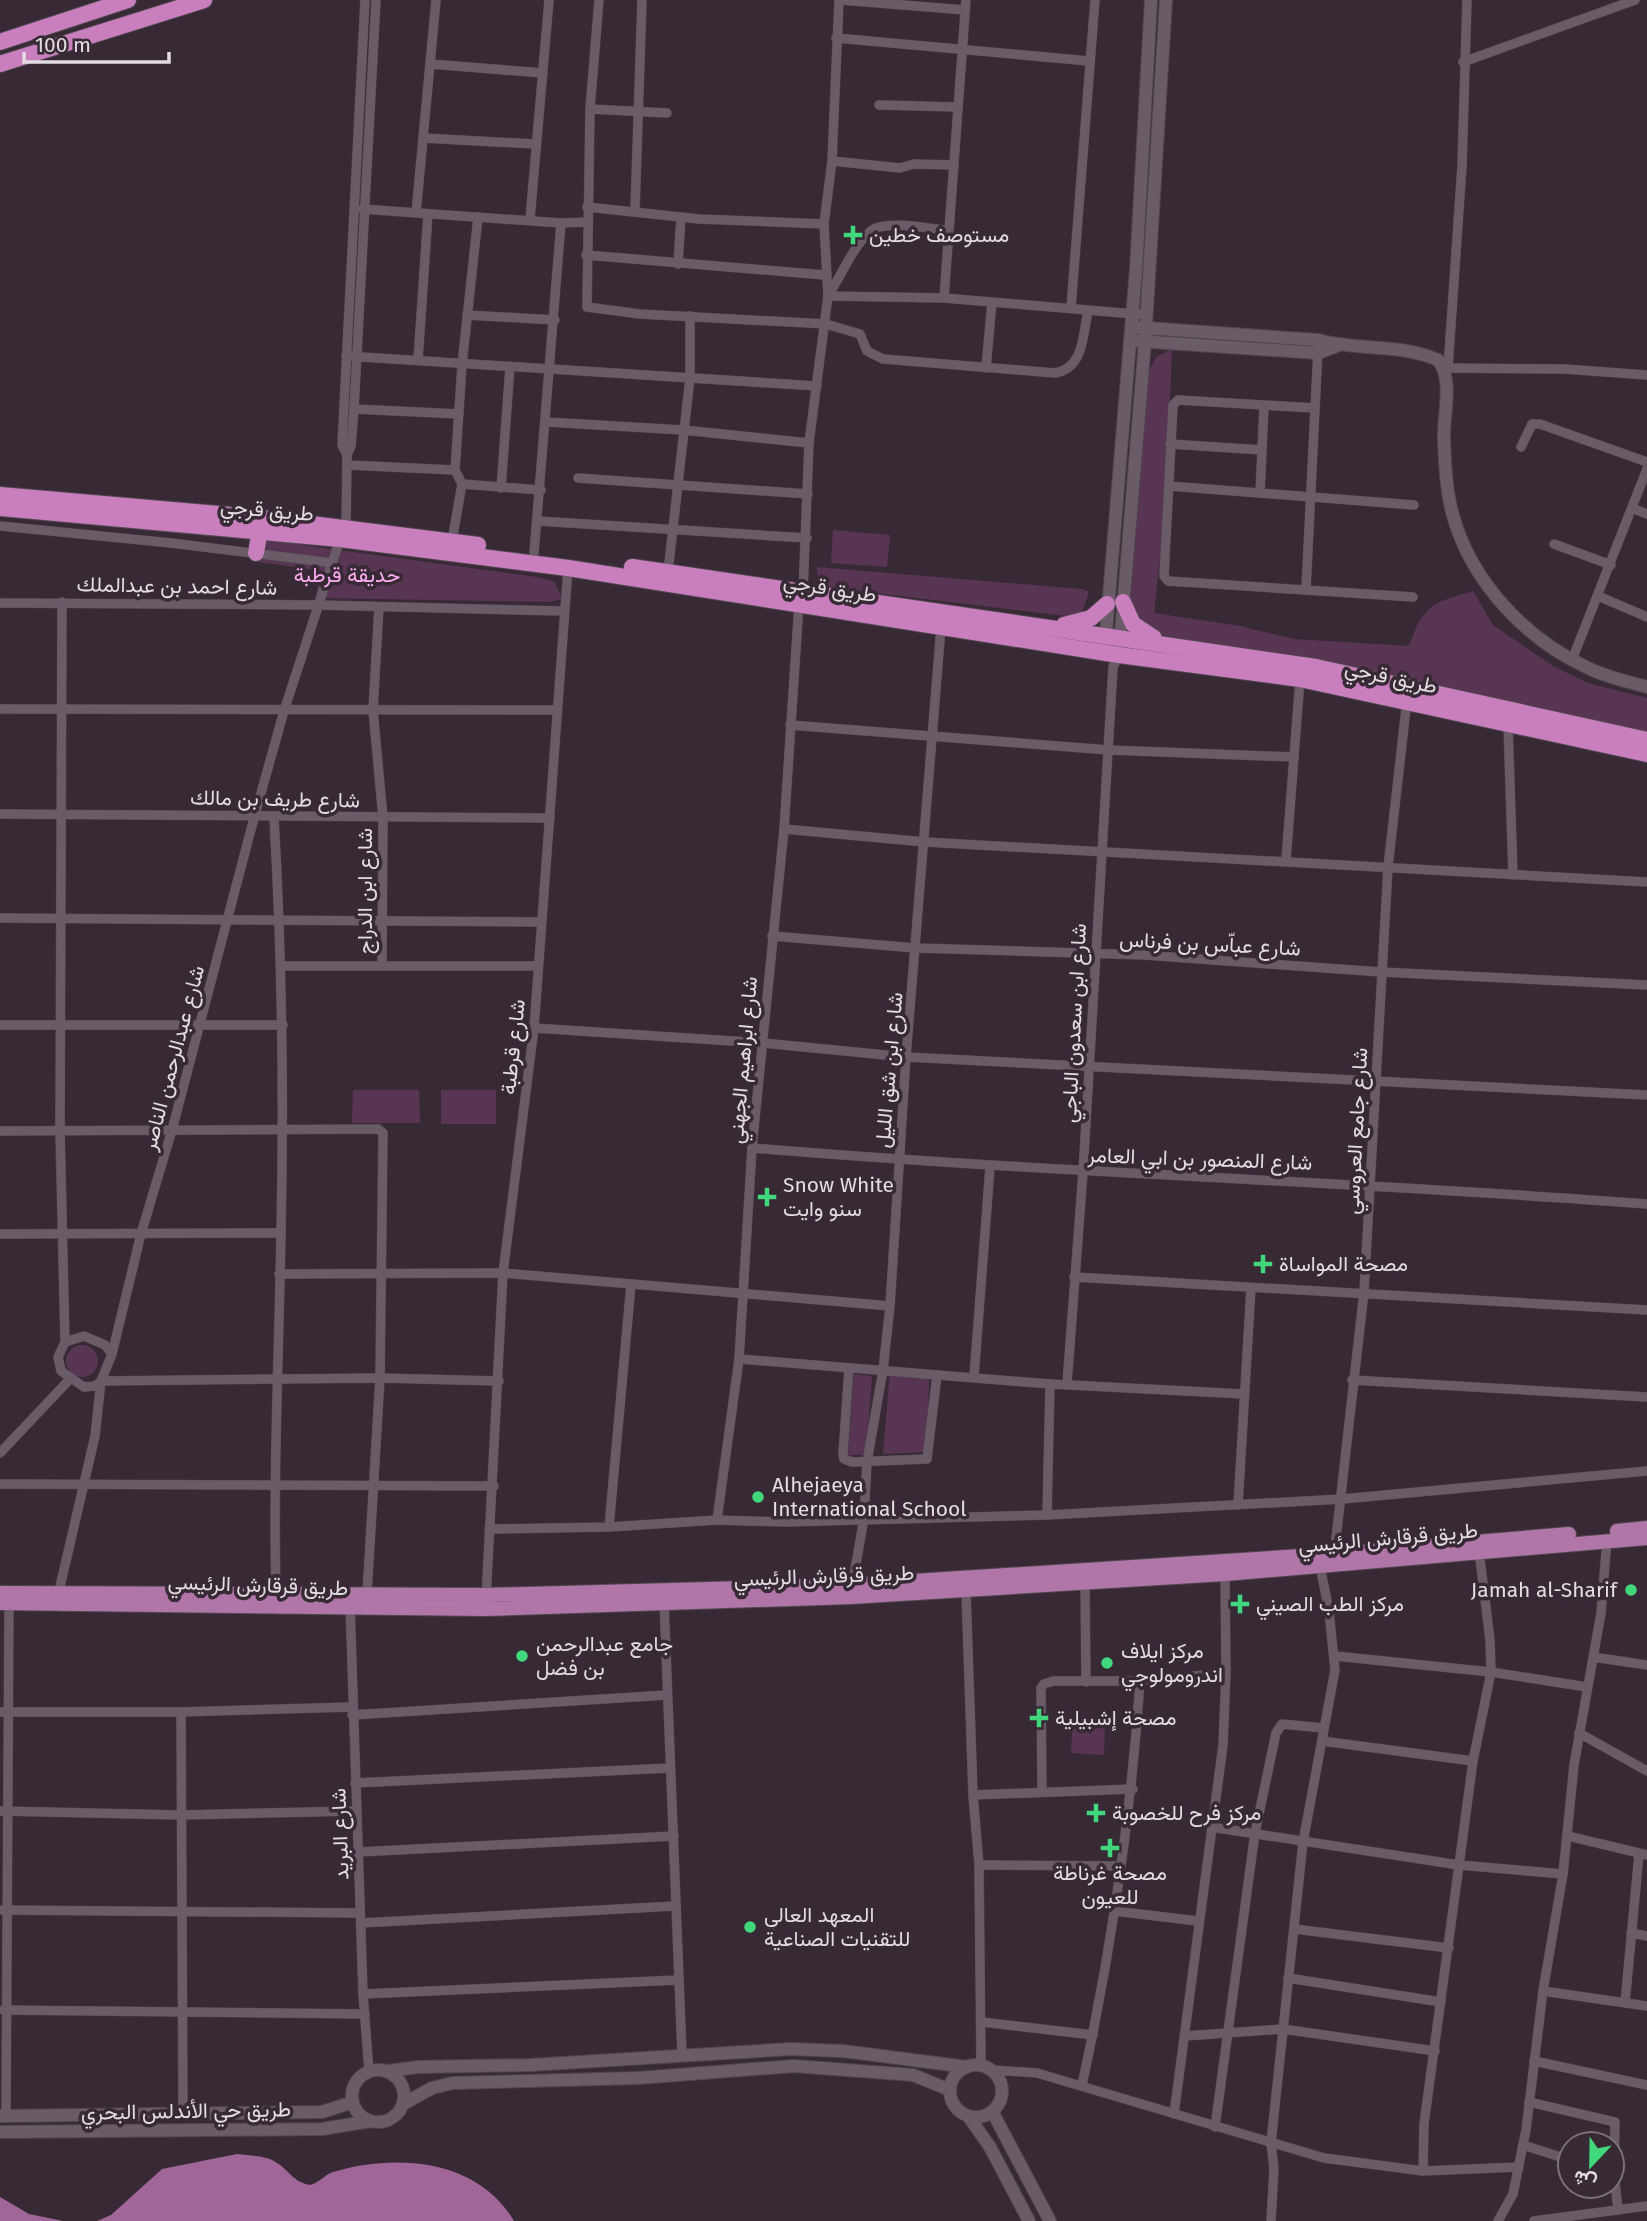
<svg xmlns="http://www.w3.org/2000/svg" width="1647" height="2221" font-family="'Fira Sans',Vazirmatn,sans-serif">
<rect width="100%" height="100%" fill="#372a35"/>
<g fill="#583653">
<path d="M1172,349L1166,502L1154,613L1240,626L1294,639L1409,646C1425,603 1431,604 1473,591L1493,625L1553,666L1588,683L1647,698V733L1152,633L1137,615L1131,599L1148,372L1156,357Z"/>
<path d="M833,530L890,535L887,567L831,563Z"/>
<path d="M265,540L537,577L555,582L562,599L549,602L315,598L322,571L258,562L261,541Z"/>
<path d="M817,567L1082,589L1089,592L1082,612L1074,617L818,586Z"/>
<path d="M353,1090H419L420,1123H352Z"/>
<rect x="441" y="1090" width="55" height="34"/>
<circle cx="82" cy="1361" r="16"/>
<path d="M890,1371L929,1379L927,1452L883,1454Z"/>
<path d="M854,1374L872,1376L866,1455H848Z"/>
<path d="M1073,1716L1105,1717L1104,1755L1071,1753Z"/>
</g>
<g fill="#a06697">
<path d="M237,2154C250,2156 266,2155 277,2163C290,2171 293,2182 310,2185C319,2183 324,2175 333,2172C396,2153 478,2159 514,2221H97L111,2215L162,2169Z"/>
<path d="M0,2197L29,2214L63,2221H0Z"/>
</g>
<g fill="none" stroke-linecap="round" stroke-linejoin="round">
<defs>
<g id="minor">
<path d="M599,0L590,109L587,307L640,314L826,324L860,334L867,351L883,359L1055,373C1084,368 1083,335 1088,310"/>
<path d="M841,0L965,10"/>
<path d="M836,38L1089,61"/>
<path d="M1463,62L1635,0"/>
<path d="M430,64L543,73"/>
<path d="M879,105L958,107"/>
<path d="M590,109L667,113"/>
<path d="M423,138L535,144"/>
<path d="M832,161L900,168L914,164L954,165"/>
<path d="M587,207L699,219L824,224"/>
<path d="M362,209L561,223L587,222"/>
<path d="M635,210L642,0"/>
<path d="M416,213L436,0"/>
<path d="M530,219L549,0"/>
<path d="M586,255L825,275"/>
<path d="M678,264L681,217"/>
<path d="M828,296L944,298L1146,315"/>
<path d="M828,296C839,280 858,235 876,228C896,221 927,229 948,230"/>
<path d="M944,298L966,0"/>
<path d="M1071,308L1095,0"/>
<path d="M467,315L555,320"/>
<path d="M346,356L817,386"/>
<path d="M418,360L428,214"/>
<path d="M986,368L992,302"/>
<path d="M1443,368L1564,369L1647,375"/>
<path d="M1448,368L1462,166L1467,0"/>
<path d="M1315,408L1178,400L1173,405L1164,576L1168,581L1413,597"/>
<path d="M354,409L459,414"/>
<path d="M546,422L683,430L809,443"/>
<path d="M1170,444L1262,450"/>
<path d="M1521,447L1532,424H1540L1647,462"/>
<path d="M347,455L342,445L365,0"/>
<path d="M347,465L455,470"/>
<path d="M578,478L808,494"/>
<path d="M462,484L541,490"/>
<path d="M1169,486L1414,505"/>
<path d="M501,488L510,367"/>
<path d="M1260,493L1264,406"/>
<path d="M1632,508L1647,514"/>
<path d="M538,521L807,538"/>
<path d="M0,526L171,543L333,563"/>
<path d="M346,528L347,455L351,446L354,409L376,0"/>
<path d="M452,541L462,484L455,470L462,365L478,217"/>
<path d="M1554,544L1611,565"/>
<path d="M534,553L561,223"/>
<path d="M668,572L690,378V316"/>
<path d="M1306,589L1318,349"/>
<path d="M803,592L809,443L828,296L824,224L832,161L839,0"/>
<path d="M1598,596L1647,617"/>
<path d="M62,602L60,1131L65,1342L58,1357L61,1371L84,1387L95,1386L101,1381L380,1378L499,1381"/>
<path d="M0,603L318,605L563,611"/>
<path d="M379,607L373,710L383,818L382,966"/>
<path d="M1572,660L1647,469"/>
<path d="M0,709L556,710"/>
<path d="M790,725L1109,750L1294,757"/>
<path d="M1508,725L1513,875"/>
<path d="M0,814L550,818"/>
<path d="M274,818C282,956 284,1094 281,1232C279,1353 273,1472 276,1593"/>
<path d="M784,829L925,842L1647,882"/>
<path d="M1286,860L1300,679"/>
<path d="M0,918L541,922"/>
<path d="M772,936L916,948L1145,955L1381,972L1647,985"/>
<path d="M282,966H538"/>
<path d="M0,1025H283"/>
<path d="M534,1028L763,1043L906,1057L1647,1095"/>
<path d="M0,1131L378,1129L383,1133L380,1378L367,1594"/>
<path d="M752,1148C1050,1173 1349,1181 1647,1204"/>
<path d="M0,1234L281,1233"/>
<path d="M279,1274L503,1273L890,1306"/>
<path d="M1074,1277L1647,1310"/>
<path d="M65,1342L84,1336L105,1345L112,1354"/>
<path d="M739,1359L1050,1384L1244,1394"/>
<path d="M849,1368L843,1454L844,1459L852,1462L927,1459L937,1375"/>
<path d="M974,1377L990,1167"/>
<path d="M1352,1380L1647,1397"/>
<path d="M1067,1384L1083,1172L1113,667L1119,655"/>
<path d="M0,1453L70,1379"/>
<path d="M0,1484L494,1486"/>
<path d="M1238,1505L1251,1288"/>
<path d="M1047,1515L1050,1384"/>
<path d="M717,1520L739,1359L752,1148L784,829L799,604"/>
<path d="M609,1527L631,1284"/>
<path d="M489,1529L609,1527L717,1520L785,1522L1047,1515L1342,1499L1647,1471"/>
<path d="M1334,1556L1364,1292L1388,867L1407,700"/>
<path d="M1085,1583L1086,1682"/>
<path d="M852,1587L864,1518L867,1462L883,1370L890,1306L906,1057L941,627"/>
<path d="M59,1591L95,1436L101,1381L112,1354L141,1234L172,1130L254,818L284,711L340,539"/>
<path d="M966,1591L973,1795L979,1865L981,2065"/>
<path d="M486,1599L503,1273L534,1028L568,568"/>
<path d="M664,1602L682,2055"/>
<path d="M350,1604L363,1994L369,2071"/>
<path d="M1335,1656L1491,1672L1587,1687"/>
<path d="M1593,1657L1647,1665"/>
<path d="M0,1712H181L352,1707"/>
<path d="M181,1712L183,2114"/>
<path d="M352,1715L667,1695"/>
<path d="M1579,1733L1647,1771"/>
<path d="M1322,1741L1473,1761"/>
<path d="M355,1783L670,1768"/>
<path d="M1042,1790L1041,1688L1044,1684L1053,1681H1140L1226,1673"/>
<path d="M973,1795L1133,1789"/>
<path d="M0,1811L181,1815L356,1811"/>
<path d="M1211,1827L1459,1865L1563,1874"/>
<path d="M1568,1836L1647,1855"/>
<path d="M358,1852L674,1836"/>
<path d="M979,1865L1120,1866"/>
<path d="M2,1910L360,1913"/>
<path d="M1114,1911L1198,1921"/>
<path d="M361,1923L675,1906"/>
<path d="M1294,1929L1449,1948"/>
<path d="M1631,1933L1647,1936"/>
<path d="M1288,1978L1441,2002"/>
<path d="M1543,1991L1647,2006"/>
<path d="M363,1994L678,1980"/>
<path d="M1625,2003L1639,1854"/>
<path d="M3,2010L365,2014"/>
<path d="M982,2022L1093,2035"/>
<path d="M1185,2036L1283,2029L1435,2051"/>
<path d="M1534,2061L1647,2085"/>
<path d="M992,2070L1037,2073L1324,2158L1423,2171L1519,2167"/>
<path d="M1082,2085C1111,1952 1131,1816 1140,1681"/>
<path d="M1529,2102L1615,2122L1614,2174L1618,2210"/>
<path d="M1174,2114L1223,1745L1226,1673L1225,1574"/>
<path d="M6,2116L9,1603"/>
<path d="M1215,2127L1255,1833L1276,1733L1282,1724L1323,1728"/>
<path d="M1523,2145L1570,2160"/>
<path d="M1423,2171L1424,2124L1459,1865L1473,1761L1491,1672L1490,1640L1479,1551"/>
<path d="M1271,2221L1274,2169L1271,2143L1303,1842L1335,1670L1329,1611L1320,1566"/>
<path d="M1498,2221L1513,2194L1526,2130L1543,1991L1563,1874L1574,1765L1601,1613L1607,1540"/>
<path d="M1534,2221L1647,2206"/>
</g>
<g id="tertiary">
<path d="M1132,327L1318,340C1357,351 1400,343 1438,360C1454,380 1443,415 1444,439C1445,465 1446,493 1454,519C1473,583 1526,639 1586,667C1605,677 1626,681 1647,687"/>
<path d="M1137,341L1318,353L1337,346"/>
<path d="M1105,645L1136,269L1151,0"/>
<path d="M1120,645L1145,341L1166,0"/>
<circle cx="976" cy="2091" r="26"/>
<circle cx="378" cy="2096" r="26"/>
<path d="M388,2071L418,2067L530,2065L791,2049L843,2051L967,2067"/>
<path d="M403,2104L432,2088L452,2083L638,2078L794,2066L913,2075L950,2090"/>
<path d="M993,2113L1050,2221"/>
<path d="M0,2116L322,2112L353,2102"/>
<path d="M969,2117L990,2147L1029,2221"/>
<path d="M0,2132L322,2129L371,2121"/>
</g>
<g id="primary">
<path d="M1617,1531L1647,1528"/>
<path d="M0,1593L486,1595L852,1585L1334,1554L1569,1534"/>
<path d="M0,1603L485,1609L851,1597L1225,1574L1647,1538"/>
</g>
<g id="trunk">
<path d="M0,42L128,0"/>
<path d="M0,64L204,0"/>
<path d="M0,495L263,518L478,545"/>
<path d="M0,508L340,539L568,568L1119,655L1300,679L1647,754"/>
<path d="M256,553L260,530"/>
<path d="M632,567L1316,667L1647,740"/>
<path d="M1123,602L1133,624L1154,638"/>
<path d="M1064,625L1091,618L1107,604"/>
</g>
</defs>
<use href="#minor" stroke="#51474f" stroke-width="10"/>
<use href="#tertiary" stroke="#51474f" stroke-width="14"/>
<use href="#primary" stroke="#51474f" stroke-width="16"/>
<use href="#trunk" stroke="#51474f" stroke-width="18"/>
<use href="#minor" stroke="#6a5c67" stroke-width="9"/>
<use href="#tertiary" stroke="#6a5c67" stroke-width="12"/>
<use href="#primary" stroke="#b176a8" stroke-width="14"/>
<use href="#trunk" stroke="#c97ebe" stroke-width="16"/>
</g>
<g fill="#41d77c" stroke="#372a35" stroke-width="2.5">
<path d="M849.5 224.5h7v7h7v7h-7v7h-7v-7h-7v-7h7z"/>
<path d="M763.5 1186.5h7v7h7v7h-7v7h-7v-7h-7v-7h7z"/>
<path d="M1259.5 1253.5h7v7h7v7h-7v7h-7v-7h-7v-7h7z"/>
<circle cx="758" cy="1497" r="7"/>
<circle cx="1631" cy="1590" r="7"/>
<path d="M1236.5 1593.5h7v7h7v7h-7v7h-7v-7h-7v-7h7z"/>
<circle cx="522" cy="1656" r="7"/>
<circle cx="1107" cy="1663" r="7"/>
<path d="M1035.5 1707.5h7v7h7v7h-7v7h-7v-7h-7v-7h7z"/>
<path d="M1092.5 1802.5h7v7h7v7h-7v7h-7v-7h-7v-7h7z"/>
<path d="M1106.5 1837.5h7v7h7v7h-7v7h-7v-7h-7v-7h7z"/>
<circle cx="750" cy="1927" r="7"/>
</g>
<g text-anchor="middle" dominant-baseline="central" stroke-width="7" stroke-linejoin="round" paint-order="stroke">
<g font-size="21" fill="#e4dce2" stroke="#372a35" text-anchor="start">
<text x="869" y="235">مستوصف خطين</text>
<text x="783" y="1185">Snow White<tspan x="783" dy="24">سنو وايت</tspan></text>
<text x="1279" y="1264">مصحة المواساة</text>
<text x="772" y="1485">Alhejaeya<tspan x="772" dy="24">International School</tspan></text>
<text x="1617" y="1590" text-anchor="end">Jamah al-Sharif</text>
<text x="1256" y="1604">مركز الطب الصيني</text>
<text x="536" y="1644">جامع عبدالرحمن<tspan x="536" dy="24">بن فضل</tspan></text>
<text x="1121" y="1651">مركز ايلاف<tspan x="1121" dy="24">اندرومولوجي</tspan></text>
<text x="1055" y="1718">مصحة إشبيلية</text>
<text x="1112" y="1813">مركز فرح للخصوبة</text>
<text x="1110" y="1873" text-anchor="middle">مصحة غرناطة<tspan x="1110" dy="24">للعيون</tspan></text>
<text x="764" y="1915">المعهد العالي<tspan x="764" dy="24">للتقنيات الصناعية</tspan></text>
</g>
<g font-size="21" fill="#e4dce2" stroke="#372a35">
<text transform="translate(267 510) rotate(5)">طريق قرجي</text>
<text transform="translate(177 586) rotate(1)">شارع احمد بن عبدالملك</text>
<text transform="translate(830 588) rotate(9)">طريق قرجي</text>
<text transform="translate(1391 677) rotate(12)">طريق قرجي</text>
<text transform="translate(275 799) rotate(1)">شارع طريف بن مالك</text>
<text transform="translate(365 891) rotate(-90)">شارع ابن الدراج</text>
<text transform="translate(1210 944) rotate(3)">شارع عباّس بن فرناس</text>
<text transform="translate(1074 1023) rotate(-87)">شارع ابن سعدون الباجي</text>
<text transform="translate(513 1047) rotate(-84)">شارع قرطبة</text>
<text transform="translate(173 1058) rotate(-75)">شارع عبدالرحمن الناصر</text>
<text transform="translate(743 1060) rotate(-85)">شارع ابراهيم الجهني</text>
<text transform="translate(889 1070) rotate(-85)">شارع ابن شق الليل</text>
<text transform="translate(1356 1131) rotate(-87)">شارع جامع العروسي</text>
<text transform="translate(1200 1159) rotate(2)">شارع المنصور بن ابي العامر</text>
<text transform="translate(1388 1538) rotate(-5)">طريق قرقارش الرئيسي</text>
<text transform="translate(824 1576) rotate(-2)">طريق قرقارش الرئيسي</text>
<text transform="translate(258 1585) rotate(2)">طريق قرقارش الرئيسي</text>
<text transform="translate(340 1834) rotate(-92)">شارع البريد</text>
<text transform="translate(186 2111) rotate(-1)">طريق حي الأندلس البحري</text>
</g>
<g font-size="21" fill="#feacf2" stroke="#372a35">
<text x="347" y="575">حديقة قرطبة</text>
</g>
</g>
<g transform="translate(1591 2165) rotate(202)"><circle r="33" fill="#372a35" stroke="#7c717a" stroke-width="2"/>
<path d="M0-5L12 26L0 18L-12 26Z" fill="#41d77c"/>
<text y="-10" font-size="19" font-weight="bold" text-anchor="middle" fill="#e4dce2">ش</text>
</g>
<path d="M24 52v10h145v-10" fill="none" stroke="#e4dce2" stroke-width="3.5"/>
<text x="35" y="52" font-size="21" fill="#e4dce2" stroke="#372a35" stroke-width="5" paint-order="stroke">100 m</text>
</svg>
